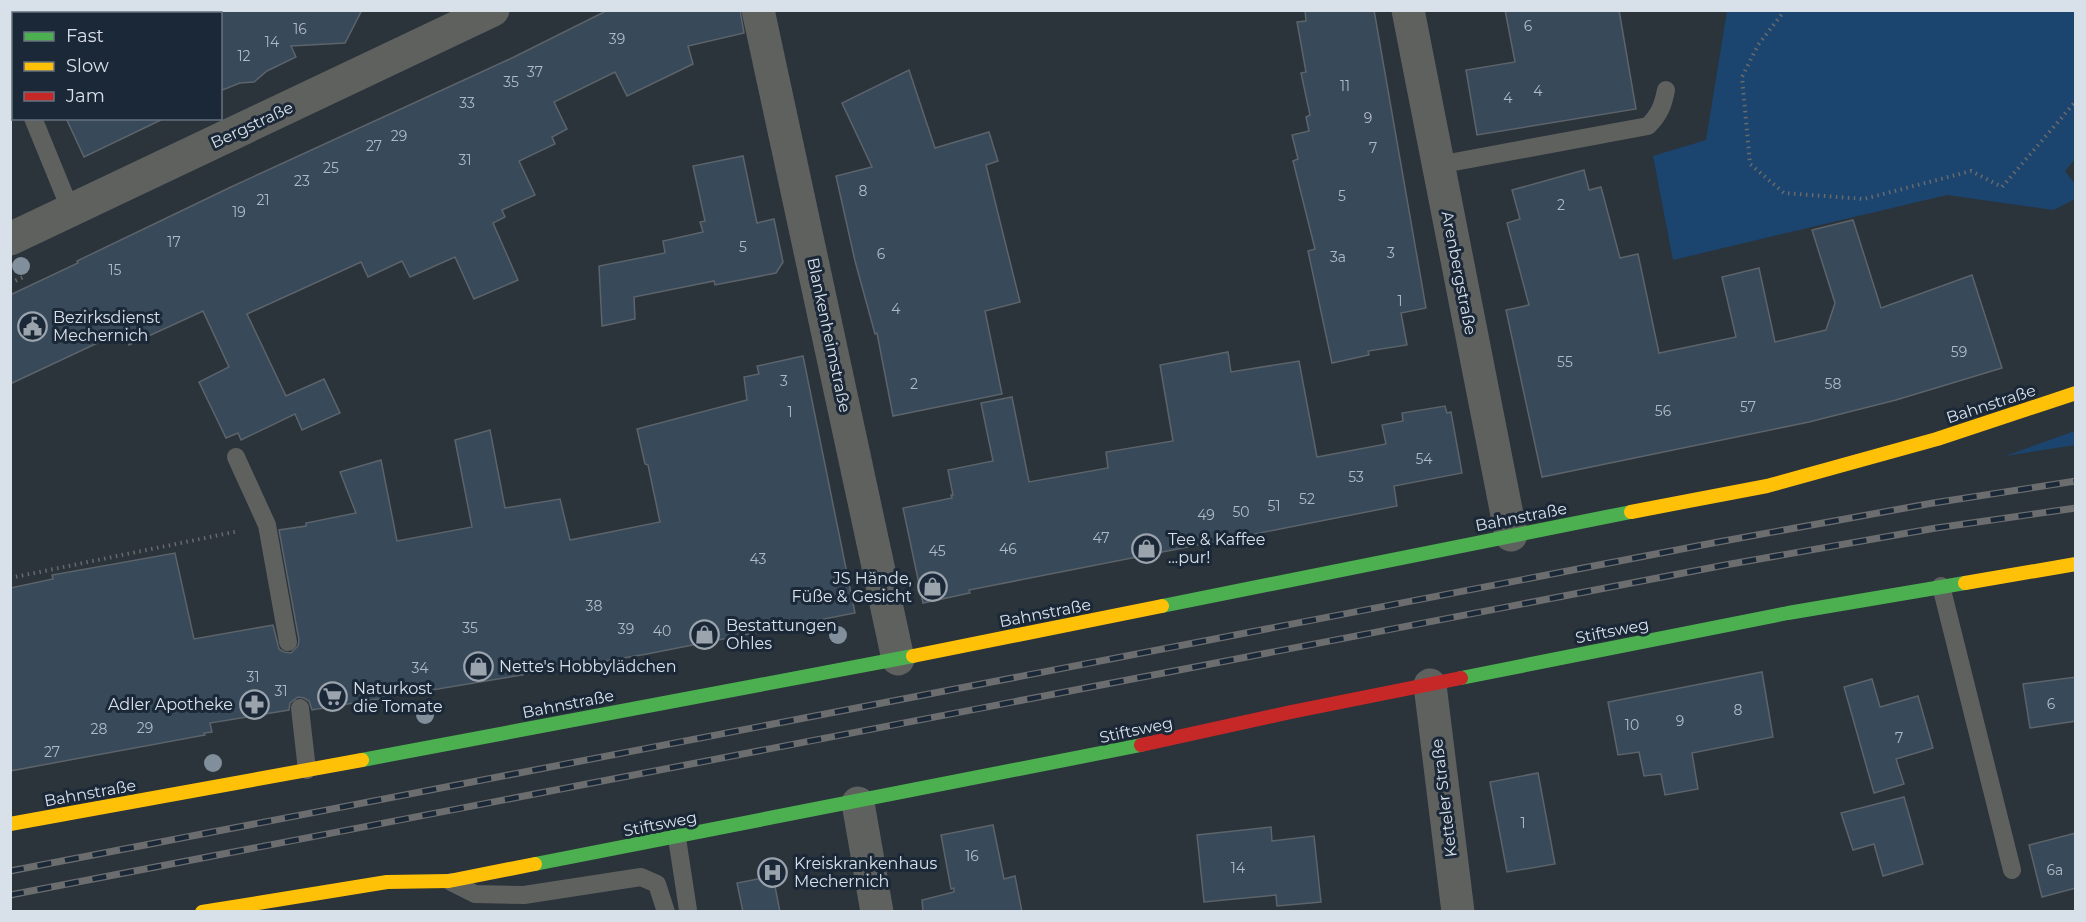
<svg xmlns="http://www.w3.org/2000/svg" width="2086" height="922" font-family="Montserrat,sans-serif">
<rect width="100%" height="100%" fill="#2b333b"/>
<g fill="#1b456f">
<path d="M1727,11H2075V159L2065,171L2075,184V199L2054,210L1947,195L1673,260L1653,156L1706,140Z"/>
<path d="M2075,431V445L2005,456Z"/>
</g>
<g fill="#384a5a" stroke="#5c636a" stroke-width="1.5">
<path d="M220,10H362L345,43L291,46L296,57L267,71L254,82L240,83L220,91Z"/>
<path d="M608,10H740L744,33L688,46L693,64L627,96L615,72L554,102L567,129L552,137L555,144L519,161L535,195L502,210L505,217L493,223L518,280L474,299L455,257L410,277L402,261L368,277L361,262L247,314L286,396L324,379L340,413L302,430L295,414L241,440L238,433L226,438L199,382L229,367L203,311L129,345L123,331L10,384V295L78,263L77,261L231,187L514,57Z"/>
<path d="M1305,10H1374L1426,308L1401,313L1407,345L1368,351L1369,355L1332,363L1308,251L1315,249L1293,161L1298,159L1292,135L1309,131L1306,117L1310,115L1301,73L1306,72L1297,22L1306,21Z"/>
<path d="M1505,10H1619L1636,109L1477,135L1466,70L1515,62Z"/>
<path d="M909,70L935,148L989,132L998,161L986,165L1020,302L985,311L1002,394L893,416L877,333L875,334L855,261L836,176L872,167L842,103Z"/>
<path d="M66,118H165L84,157Z"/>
<path d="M743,156L757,223L774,219L783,262L776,273L715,285L714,281L634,297L635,319L602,326L599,266L665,253L663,241L703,232L700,222L705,221L693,166Z"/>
<path d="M1584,170L1589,190L1601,187L1620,258L1638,254L1659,353L1736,337L1722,277L1759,268L1775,342L1826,330L1835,303L1812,230L1853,220L1881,308L1972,275L2002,368L1896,400L1809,422L1542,477L1506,310L1529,305L1507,223L1520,219L1512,190Z"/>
<path d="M1228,352L1231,372L1299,361L1317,457L1386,444L1382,425L1403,421L1402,413L1445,406L1447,413L1451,412L1462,473L1394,486L1397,506L969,590L970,593L923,603L903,508L952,498L951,495H953L948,470L993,461L981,403L1012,397L1029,482L1108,468L1106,452L1173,441L1160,365Z"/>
<path d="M803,356L855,613L647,654L312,710L309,701L304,698L298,697L290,703L289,710L210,723L212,732L204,733L205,735L10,771V588L53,579L52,575L175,553L194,639L273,625L279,649L284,652L291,653L298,646L299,640L279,530L306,526V523L356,513L340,472L381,460L397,541L472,527L455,440L490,430L505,508L560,499L570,540L660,522L648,465L645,464L637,429L747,400L744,377L759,374L757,366Z"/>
<path d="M1762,672L1773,737L1692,753L1698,789L1665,795L1661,774L1644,776L1639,752L1618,755L1608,702Z"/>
<path d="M2076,677V721L2030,728L2023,684Z"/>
<path d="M1872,679L1880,707L1918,696L1933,748L1896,759L1904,784L1874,793L1844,687Z"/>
<path d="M1538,773L1555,864L1507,872L1490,782Z"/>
<path d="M1904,797L1923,864L1883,876L1874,844L1853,850L1841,813Z"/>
<path d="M993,825L1004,879L1015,876L1022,912H923L922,900L954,892V888L951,889L941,835Z"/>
<path d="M1271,827L1272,841L1314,836L1321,902L1277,906L1276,895L1204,902L1197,835Z"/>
<path d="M2076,833V888L2042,897L2029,845Z"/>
<path d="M773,876L780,912H743L737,883Z"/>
</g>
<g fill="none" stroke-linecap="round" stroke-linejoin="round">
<g stroke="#686a6b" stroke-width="4" stroke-dasharray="1.5 4.5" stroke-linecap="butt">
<path d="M1785,10L1758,45L1742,77L1750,164L1784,193L1864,199L1971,171L2002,187L2076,101"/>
<path d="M10,283L24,277"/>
<path d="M10,578L239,531"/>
</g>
<g stroke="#5f615f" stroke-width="18">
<path d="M10,97H14"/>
<path d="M33,118L71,211"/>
<path d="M1438,165L1648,126C1659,115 1663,106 1666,90"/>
<path d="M236,457L267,525L288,642"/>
<path d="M1941,586L2012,870"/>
<path d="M300,708L307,770"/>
<path d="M677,838L688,910"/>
<path d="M451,882L475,894L524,895L641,877L657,884L666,912"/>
</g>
<g stroke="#5f615f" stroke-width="33">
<path d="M758,10L898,659"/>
<path d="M1408,10L1511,535"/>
<path d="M10,239L493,10"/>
<path d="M1430,685L1458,912"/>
<path d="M858,803L877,912"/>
</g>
<g stroke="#4caf50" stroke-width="14">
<path d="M1162,606L1631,512"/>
<path d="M1461,678L1788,613L1965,583"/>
<path d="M362,760L913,656"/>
<path d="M535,864L1141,745"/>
</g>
<g stroke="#ffc107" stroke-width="14">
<path d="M1631,512L1767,486L1937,439L2076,393"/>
<path d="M1965,583L2076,564"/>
<path d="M913,656L1162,606"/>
<path d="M10,824L362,760"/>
<path d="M202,912L387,882L449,881L535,864"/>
</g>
<path stroke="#c62828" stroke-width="14" d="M1141,745L1291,712L1461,678"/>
<defs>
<g id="rail">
<path d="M10,871L1718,542L1933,503L2076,481"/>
<path d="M10,895L1725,565L1936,528L2076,508"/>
</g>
</defs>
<use href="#rail" stroke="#6b6d6e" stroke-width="7"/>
<use href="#rail" stroke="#1b2837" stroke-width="4.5" stroke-dasharray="14" stroke-linecap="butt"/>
</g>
<g fill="#818e9c">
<circle cx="21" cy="266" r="9"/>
<circle cx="838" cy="635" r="9"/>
<circle cx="425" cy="715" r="9"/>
<circle cx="213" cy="763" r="9"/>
</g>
<defs>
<symbol id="civic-ring" viewBox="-11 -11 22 22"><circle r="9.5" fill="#1b2837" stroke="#9ba3ad" stroke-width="1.5"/><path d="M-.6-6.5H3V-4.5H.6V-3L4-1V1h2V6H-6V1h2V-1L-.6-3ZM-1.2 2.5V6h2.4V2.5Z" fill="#9ba3ad"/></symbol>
<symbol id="shop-ring" viewBox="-11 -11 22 22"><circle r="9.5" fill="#1b2837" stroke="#9ba3ad" stroke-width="1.5"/><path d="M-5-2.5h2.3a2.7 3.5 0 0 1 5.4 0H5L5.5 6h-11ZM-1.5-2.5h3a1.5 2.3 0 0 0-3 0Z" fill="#9ba3ad"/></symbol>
<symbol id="supermarket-ring" viewBox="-11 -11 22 22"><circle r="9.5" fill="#1b2837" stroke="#9ba3ad" stroke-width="1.5"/><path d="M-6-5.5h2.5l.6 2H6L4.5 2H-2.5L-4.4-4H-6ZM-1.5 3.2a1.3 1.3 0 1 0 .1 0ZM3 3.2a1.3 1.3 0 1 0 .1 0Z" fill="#9ba3ad"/></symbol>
<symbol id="pharmacy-ring" viewBox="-11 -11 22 22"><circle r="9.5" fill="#1b2837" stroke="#9ba3ad" stroke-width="1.5"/><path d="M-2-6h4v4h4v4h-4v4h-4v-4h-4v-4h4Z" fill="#9ba3ad"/></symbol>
<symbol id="hospital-ring" viewBox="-11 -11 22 22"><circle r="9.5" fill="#1b2837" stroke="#9ba3ad" stroke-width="1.5"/><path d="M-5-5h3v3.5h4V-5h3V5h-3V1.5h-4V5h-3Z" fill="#9ba3ad"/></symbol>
</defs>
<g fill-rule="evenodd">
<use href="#civic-ring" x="16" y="310" width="33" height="33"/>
<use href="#shop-ring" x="1130" y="532" width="33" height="33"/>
<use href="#shop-ring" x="916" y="570" width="33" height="33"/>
<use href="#shop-ring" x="688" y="618" width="33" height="33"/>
<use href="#shop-ring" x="462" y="650" width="33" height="33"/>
<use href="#supermarket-ring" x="316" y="680" width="33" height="33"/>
<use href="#pharmacy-ring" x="238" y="688" width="33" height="33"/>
<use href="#hospital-ring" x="756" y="856" width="33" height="33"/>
</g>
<g text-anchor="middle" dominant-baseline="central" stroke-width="6" stroke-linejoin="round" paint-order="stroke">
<g font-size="14" fill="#b0bac6">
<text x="1528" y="26">6</text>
<text x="300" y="29">16</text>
<text x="617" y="39">39</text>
<text x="272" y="42">14</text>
<text x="244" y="56">12</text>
<text x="535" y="72">37</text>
<text x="511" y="82">35</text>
<text x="1345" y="86">11</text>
<text x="1538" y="91">4</text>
<text x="1508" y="98">4</text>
<text x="467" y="103">33</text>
<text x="1368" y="118">9</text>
<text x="399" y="136">29</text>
<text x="374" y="146">27</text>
<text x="1373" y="148">7</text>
<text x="465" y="160">31</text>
<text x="331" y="168">25</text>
<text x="302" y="181">23</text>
<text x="863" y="191">8</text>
<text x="1342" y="196">5</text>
<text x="263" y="200">21</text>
<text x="1561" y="205">2</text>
<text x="239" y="212">19</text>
<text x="174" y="242">17</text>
<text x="743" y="247">5</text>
<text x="1391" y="253">3</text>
<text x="881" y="254">6</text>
<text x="1338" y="257">3a</text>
<text x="115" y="270">15</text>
<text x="1400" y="301">1</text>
<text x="896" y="309">4</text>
<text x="1959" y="352">59</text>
<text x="1565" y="362">55</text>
<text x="784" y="381">3</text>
<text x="914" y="384">2</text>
<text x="1833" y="384">58</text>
<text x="1748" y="407">57</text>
<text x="1663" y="411">56</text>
<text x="790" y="412">1</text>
<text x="1424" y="459">54</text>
<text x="1356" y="477">53</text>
<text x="1307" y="499">52</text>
<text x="1274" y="506">51</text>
<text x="1241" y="512">50</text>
<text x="1206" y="515">49</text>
<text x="1101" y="538">47</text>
<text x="1008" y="549">46</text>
<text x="937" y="551">45</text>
<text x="758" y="559">43</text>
<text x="594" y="606">38</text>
<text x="470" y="628">35</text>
<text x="626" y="629">39</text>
<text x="662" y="631">40</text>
<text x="420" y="668">34</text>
<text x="253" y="677">31</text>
<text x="281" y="691">31</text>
<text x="2051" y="704">6</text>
<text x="1738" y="710">8</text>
<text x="1680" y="721">9</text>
<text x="1632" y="725">10</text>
<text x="145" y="728">29</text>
<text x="99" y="729">28</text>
<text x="1899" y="738">7</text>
<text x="52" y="752">27</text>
<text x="1523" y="823">1</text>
<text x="972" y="856">16</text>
<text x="1238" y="868">14</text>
<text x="2055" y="870">6a</text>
</g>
<g font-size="16" fill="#d8e0ea" stroke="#1b2837">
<text transform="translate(252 125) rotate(-25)">Bergstraße</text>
<text transform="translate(1459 273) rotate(79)">Arenbergstraße</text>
<text transform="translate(829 335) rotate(78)">Blankenheimstraße</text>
<text transform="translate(1991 404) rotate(-18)">Bahnstraße</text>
<text transform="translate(1521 517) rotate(-11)">Bahnstraße</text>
<text transform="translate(1045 613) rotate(-11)">Bahnstraße</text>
<text transform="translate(1612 631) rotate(-11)">Stiftsweg</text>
<text transform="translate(568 704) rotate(-11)">Bahnstraße</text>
<text transform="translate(1136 730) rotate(-12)">Stiftsweg</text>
<text transform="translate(90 793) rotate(-10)">Bahnstraße</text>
<text transform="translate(1444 798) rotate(-97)">Ketteler Straße</text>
<text transform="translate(660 824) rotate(-11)">Stiftsweg</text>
</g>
<g font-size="16" fill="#d8e0ea" stroke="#1b2837" text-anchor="start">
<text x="53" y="317">Bezirksdienst<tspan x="53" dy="18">Mechernich</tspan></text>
<text x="1168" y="539">Tee &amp; Kaffee<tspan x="1168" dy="18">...pur!</tspan></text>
<text x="912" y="578" text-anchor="end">JS Hände,<tspan x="912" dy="18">Füße &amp; Gesicht</tspan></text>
<text x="726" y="625">Bestattungen<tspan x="726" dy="18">Ohles</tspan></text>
<text x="499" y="666">Nette's Hobbylädchen</text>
<text x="353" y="688">Naturkost<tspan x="353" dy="18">die Tomate</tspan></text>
<text x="233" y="704" text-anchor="end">Adler Apotheke</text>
<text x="794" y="863">Kreiskrankenhaus<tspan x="794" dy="18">Mechernich</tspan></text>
</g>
</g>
<rect width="2086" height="922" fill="none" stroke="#d8e0ea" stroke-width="24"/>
<rect x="12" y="12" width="210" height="108" fill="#1b2837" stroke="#67727f" stroke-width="1.5"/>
<rect x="24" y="32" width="30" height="9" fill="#4caf50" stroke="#67727f" stroke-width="1.5"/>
<text x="66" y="42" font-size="18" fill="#d8e0ea">Fast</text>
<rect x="24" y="62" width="30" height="9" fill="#ffc107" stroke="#67727f" stroke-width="1.5"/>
<text x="66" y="72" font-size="18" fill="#d8e0ea">Slow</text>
<rect x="24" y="92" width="30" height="9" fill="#c62828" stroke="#67727f" stroke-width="1.5"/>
<text x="66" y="102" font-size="18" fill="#d8e0ea">Jam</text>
</svg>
